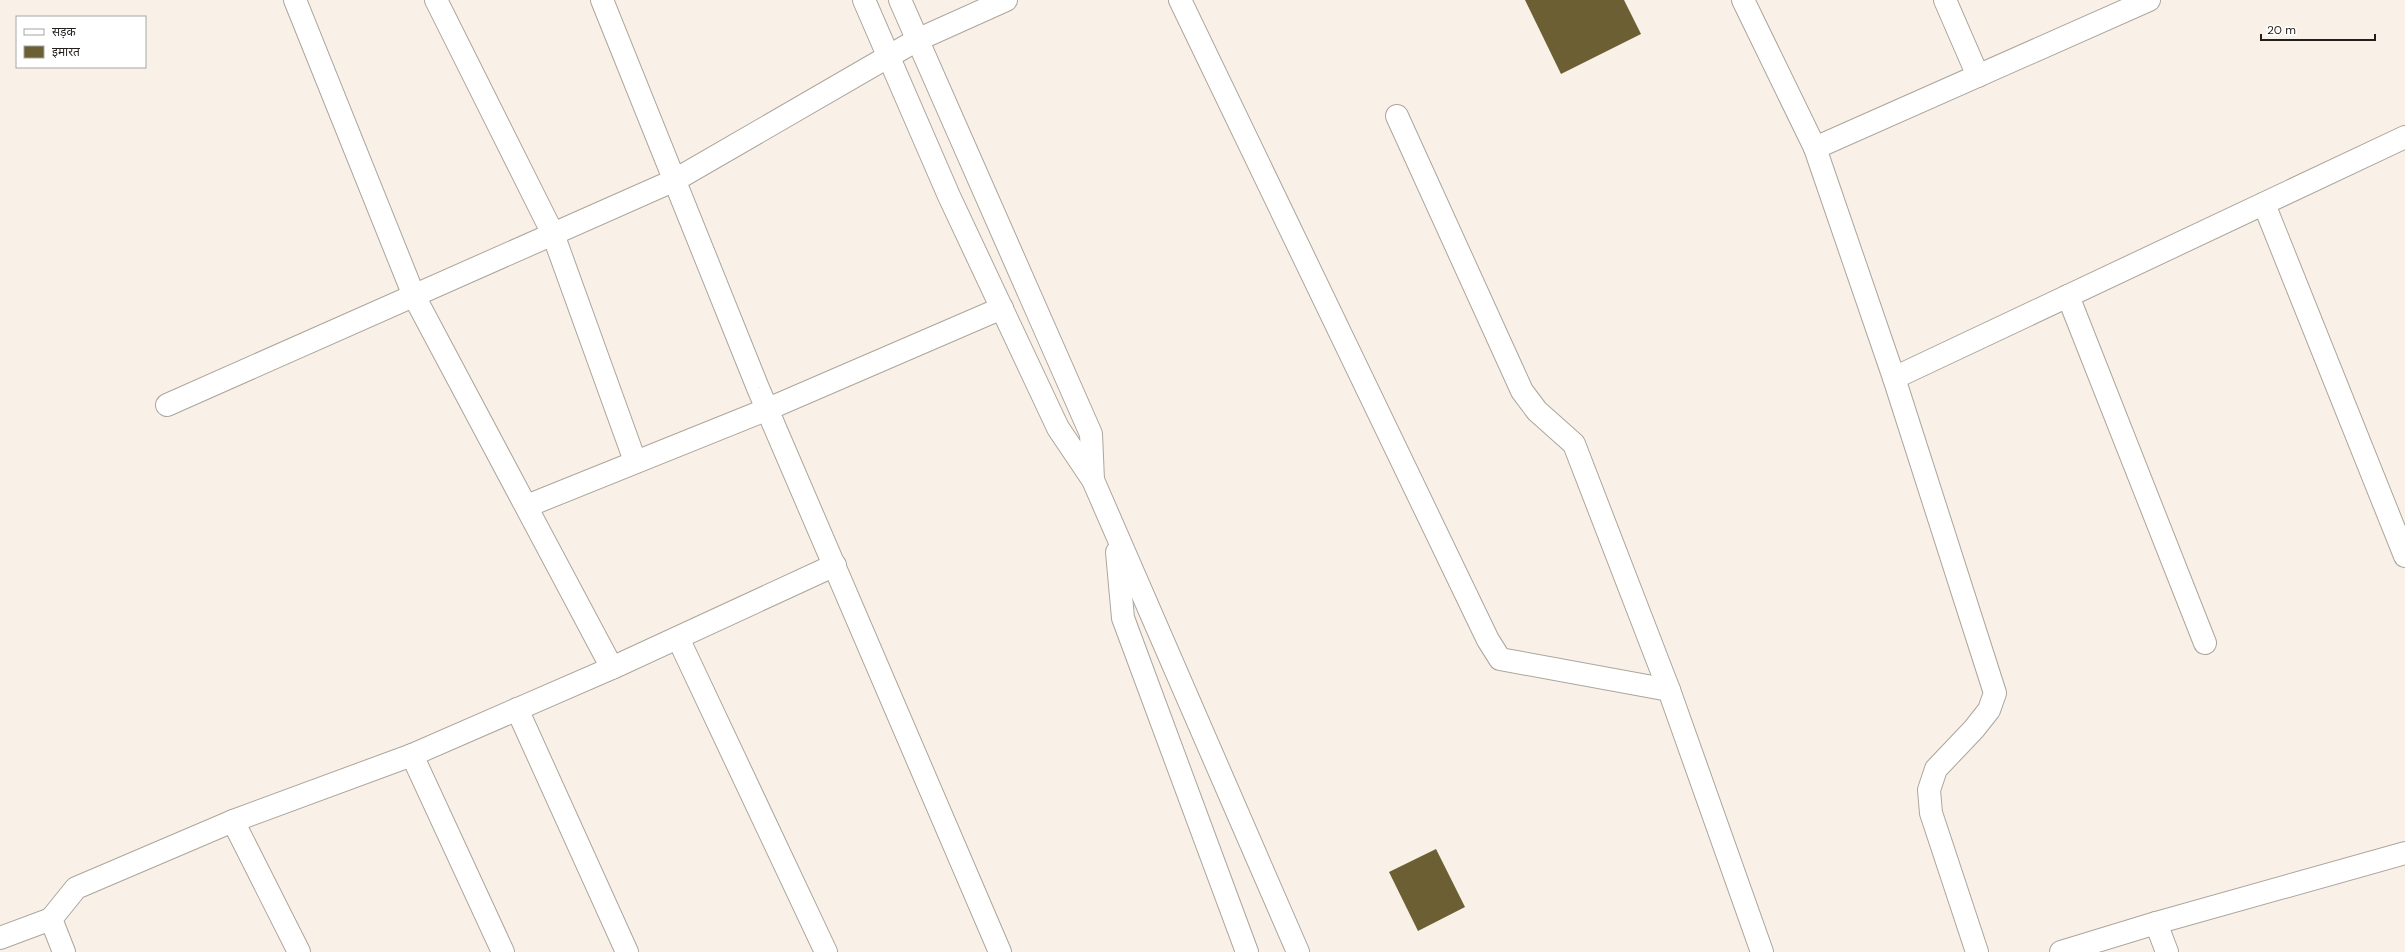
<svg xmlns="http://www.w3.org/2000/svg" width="2405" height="952" font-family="'DM Sans','Noto Sans Devanagari',sans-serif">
<rect width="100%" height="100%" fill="#f9f1e8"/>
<g fill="#6b5f33">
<path d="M1525,0H1624L1641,34L1561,74Z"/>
<path d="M1436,849L1465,907L1418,931L1389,872Z"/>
</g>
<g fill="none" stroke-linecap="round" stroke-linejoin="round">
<defs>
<g id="minor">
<path d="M295,0L414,296L612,668"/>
<path d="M436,0L553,234L635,461"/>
<path d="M602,0L758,388L1000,952"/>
<path d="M864,0L949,196L1058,428L1093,480L1298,952"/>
<path d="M900,0L1091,434L1093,480"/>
<path d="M1180,0L1488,640L1500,659L1669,690L1762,952"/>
<path d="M1743,0L1815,148L2149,0"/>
<path d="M1945,0L1978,76"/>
<path d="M1397,116L1522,391L1537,411L1574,444L1669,690"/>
<path d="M1815,148L1894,378L2405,137"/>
<path d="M2264,204L2405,556"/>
<path d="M2068,296L2205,643"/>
<path d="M1894,378L1995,693L1989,710L1974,729L1936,769L1929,790L1931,813L1977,952"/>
<path d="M167,405L675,180L917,40L1006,0"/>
<path d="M527,506L768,409L1002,308"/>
<path d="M1117,552L1123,618L1247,952"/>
<path d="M678,638L826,952"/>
<path d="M517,709L627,952"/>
<path d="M233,821L299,952"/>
<path d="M2156,923L2167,952"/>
<path d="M0,938L51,919"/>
<path d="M64,952L51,919L76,888L233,821L412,755"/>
<path d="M503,952L412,755L612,668L835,565"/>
<path d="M2061,952L2156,923L2405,853"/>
</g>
</defs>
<use href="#minor" stroke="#aca59c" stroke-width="24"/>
<use href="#minor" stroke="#fff" stroke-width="22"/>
</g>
<rect x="16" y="16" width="130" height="52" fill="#ffffff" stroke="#a6a5a4"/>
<rect x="24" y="29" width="20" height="6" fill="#ffffff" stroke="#a6a5a4"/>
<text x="52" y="36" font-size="12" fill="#211e1b">सड़क</text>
<rect x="24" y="46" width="20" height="12" fill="#6b5f33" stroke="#a6a5a4"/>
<text x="52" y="56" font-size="12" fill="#211e1b">इमारत</text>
<path d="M2261 34v6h114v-6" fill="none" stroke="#211e1b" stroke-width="2"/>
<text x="2267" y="34" font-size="12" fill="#211e1b" stroke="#ffffff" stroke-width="3" paint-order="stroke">20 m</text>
</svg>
